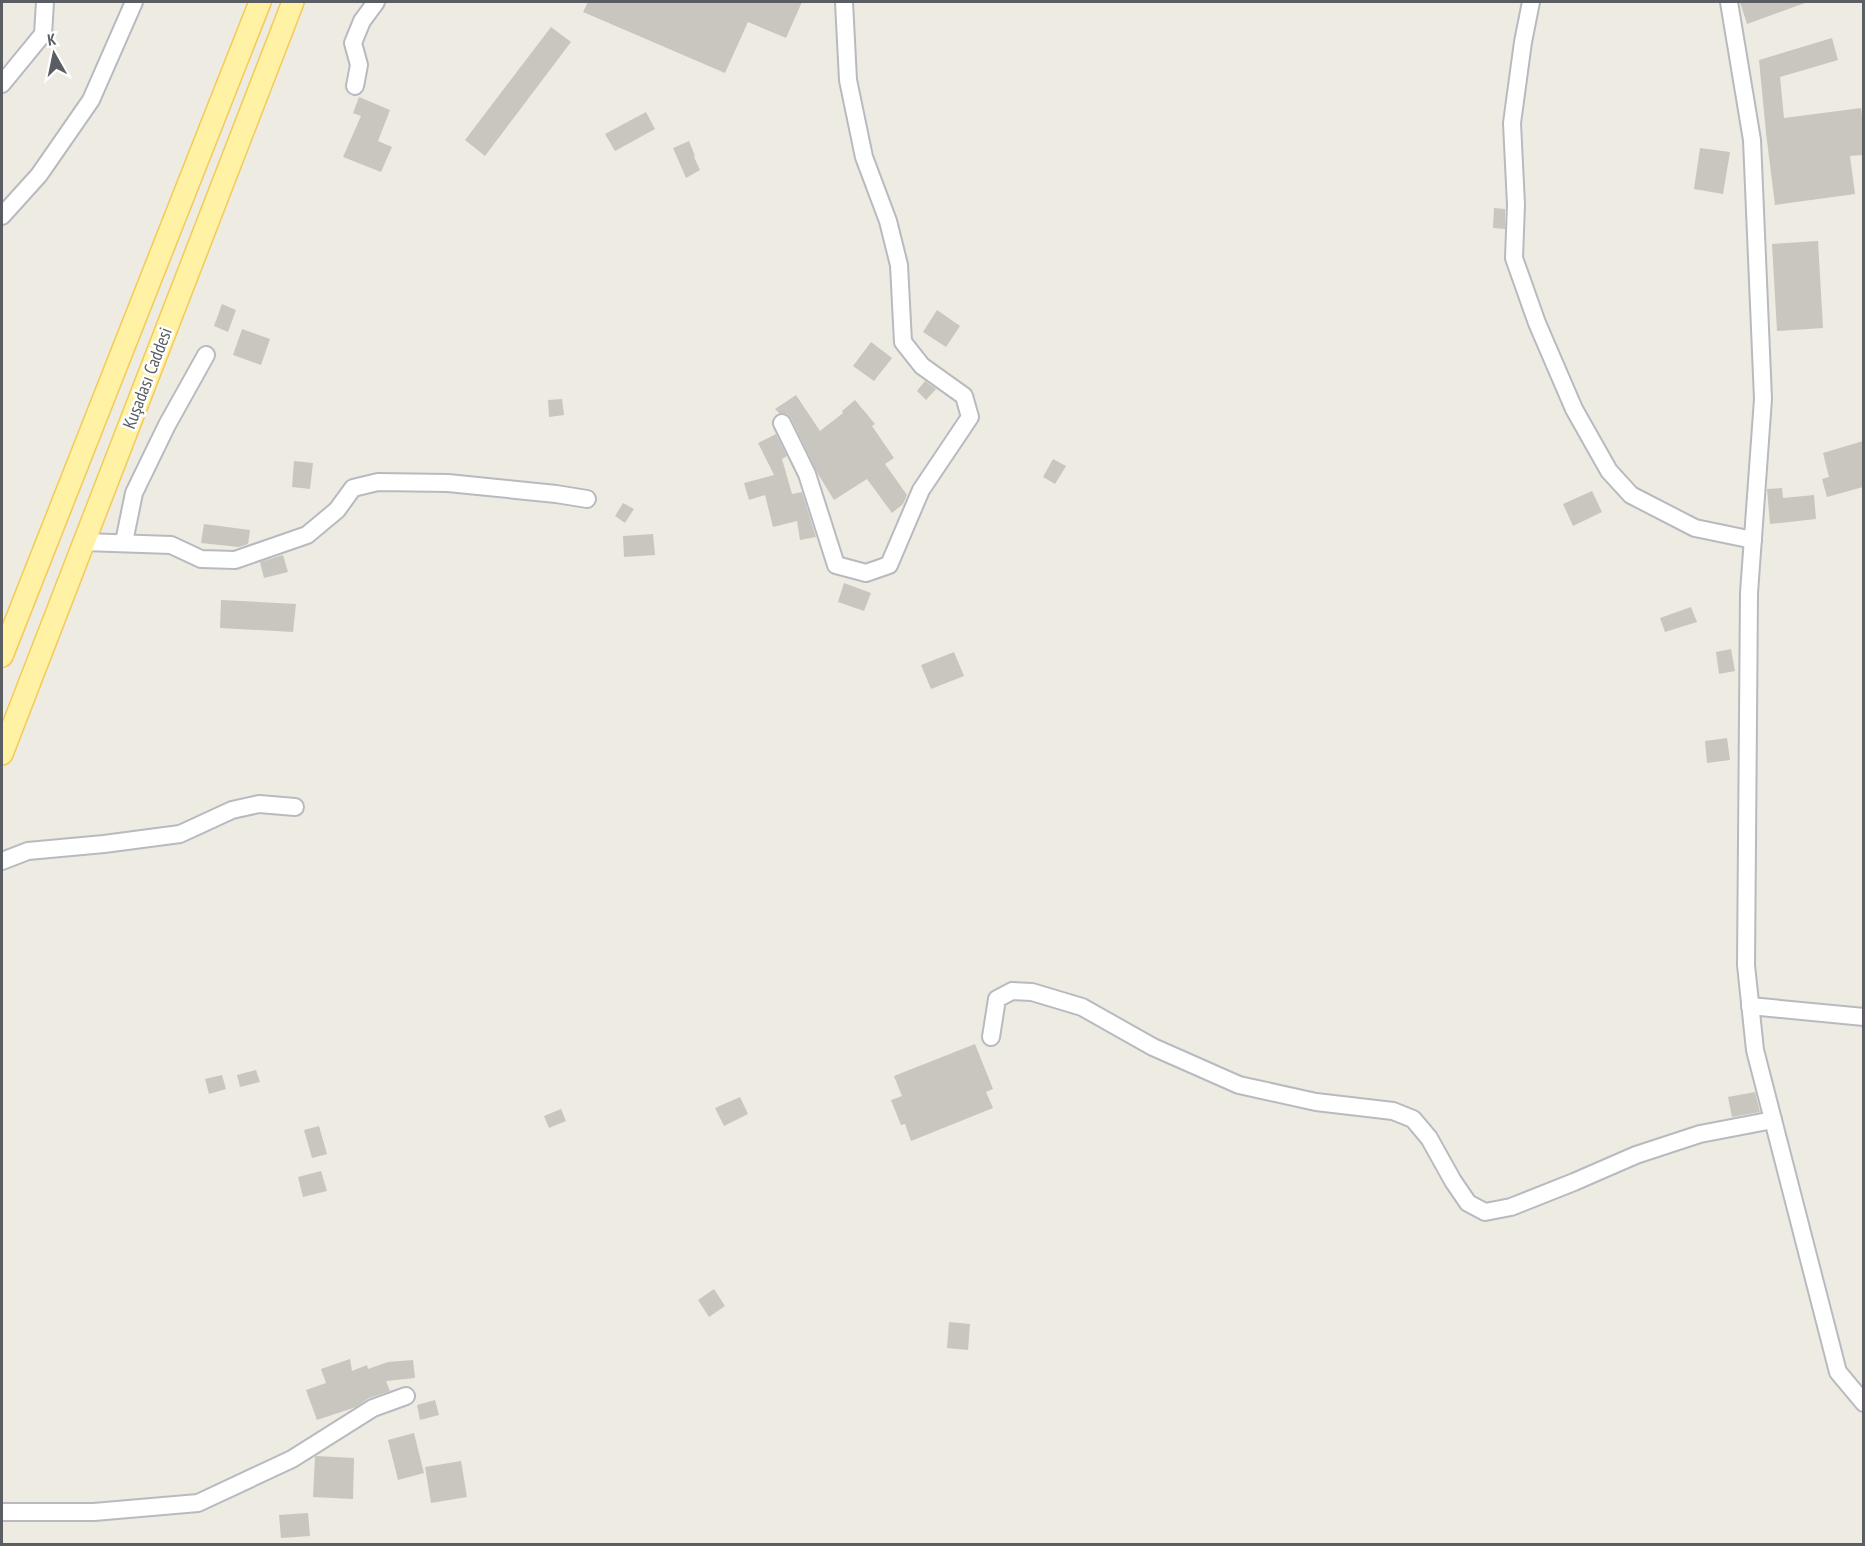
<svg xmlns="http://www.w3.org/2000/svg" width="1865" height="1546" font-family="'PT Sans Narrow',sans-serif">
<rect width="100%" height="100%" fill="#eeebe2"/>
<g fill="#c8c6bf">
<path d="M588,2H802L786,38L748,22L725,73L583,12Z"/>
<path d="M1740,2H1805V3L1747,24Z"/>
<path d="M551,27L571,42L485,156L465,140Z"/>
<path d="M1832,38L1838,60L1780,77L1784,118L1861,108L1863,124V155L1850,156L1855,194L1775,205L1766,133L1759,60Z"/>
<path d="M359,97L390,110L378,141L392,147L381,172L343,157L361,116L353,113Z"/>
<path d="M646,112L655,129L615,151L605,134Z"/>
<path d="M689,141L695,156L694,157L700,170L686,178L673,148Z"/>
<path d="M1700,148L1730,152L1723,194L1694,189Z"/>
<path d="M1494,208L1505,209V229L1493,228Z"/>
<path d="M1818,241L1823,328L1777,331L1772,244Z"/>
<path d="M222,304L236,310L228,332L214,326Z"/>
<path d="M937,310L960,326L946,347L923,332Z"/>
<path d="M242,329L270,339L261,365L233,355Z"/>
<path d="M871,342L892,358L874,381L853,366Z"/>
<path d="M925,381L936,389L926,400L917,391Z"/>
<path d="M796,395L820,431L843,413L842,411L855,400L875,424L872,426L894,458L885,464L907,495L903,504L892,513L867,479L834,500L818,474L791,418L787,414L779,413L775,409Z"/>
<path d="M562,399L564,415L549,417L548,400Z"/>
<path d="M776,434L787,456L782,459L792,494L802,492L816,537L800,540L797,521L773,527L765,495L749,500L744,483L774,475L758,443Z"/>
<path d="M1863,441V487L1827,497L1822,479L1829,477L1823,453Z"/>
<path d="M1053,459L1066,466L1055,484L1043,477Z"/>
<path d="M294,461L313,463L310,489L292,487Z"/>
<path d="M1782,488L1783,498L1814,495L1816,519L1770,524L1767,489Z"/>
<path d="M1592,491L1602,512L1573,526L1563,504Z"/>
<path d="M623,503L634,509L625,523L615,516Z"/>
<path d="M204,524L250,530L248,544L239,547L201,543Z"/>
<path d="M653,534L655,555L624,557L623,536Z"/>
<path d="M283,555L288,572L264,578L260,562Z"/>
<path d="M844,583L871,593L864,611L838,602Z"/>
<path d="M221,600L296,604L293,632L220,628Z"/>
<path d="M1691,607L1697,622L1665,632L1660,618Z"/>
<path d="M1731,649L1735,671L1719,674L1716,652Z"/>
<path d="M954,652L964,676L931,689L921,665Z"/>
<path d="M1727,738L1730,760L1707,763L1705,741Z"/>
<path d="M975,1044L993,1089L986,1092L993,1108L911,1141L905,1124L901,1125L891,1100L902,1096L894,1076Z"/>
<path d="M256,1070L260,1082L240,1087L237,1075Z"/>
<path d="M222,1075L226,1089L209,1094L205,1079Z"/>
<path d="M1755,1092L1760,1112L1732,1117L1728,1097Z"/>
<path d="M740,1097L748,1114L724,1126L715,1108Z"/>
<path d="M561,1109L566,1121L549,1128L544,1116Z"/>
<path d="M319,1126L327,1154L312,1158L304,1130Z"/>
<path d="M321,1171L327,1191L303,1197L298,1177Z"/>
<path d="M714,1289L725,1306L709,1317L698,1300Z"/>
<path d="M949,1322L970,1324L968,1350L947,1348Z"/>
<path d="M350,1359L352,1371L367,1365L368,1369L388,1362L413,1360L415,1378L386,1381L390,1391L369,1398L356,1407L317,1420L306,1390L326,1383L321,1369Z"/>
<path d="M435,1400L439,1415L420,1420L417,1405Z"/>
<path d="M414,1433L424,1473L398,1480L388,1440Z"/>
<path d="M316,1456L354,1458L353,1499L313,1497L315,1457Z"/>
<path d="M461,1461L467,1497L431,1503L425,1467Z"/>
<path d="M308,1513L310,1536L281,1538L279,1515Z"/>
</g>
<g fill="none" stroke-linecap="round" stroke-linejoin="round">
<defs>
<g id="minor">
<path d="M1531,2L1523,42L1512,123L1516,205L1514,258L1537,323L1574,409L1609,471L1631,495L1695,528L1753,540"/>
<path d="M1729,2L1752,140L1763,399L1749,593L1746,965L1755,1050L1838,1372L1864,1403"/>
<path d="M2,84L43,34L45,2"/>
<path d="M355,86L359,65L353,43L362,21L376,2"/>
<path d="M2,216L39,175L91,100L134,2"/>
<path d="M782,423L807,474L836,565L866,573L889,565L921,490L970,417L964,396L922,366L903,342L899,265L888,221L864,157L848,80L844,2"/>
<path d="M84,542L171,545L201,559L235,560L307,535L337,510L353,488L378,482L448,483L556,494L587,499"/>
<path d="M124,542L134,493L167,425L206,355"/>
<path d="M2,861L28,851L104,844L180,834L232,810L259,804L295,807"/>
<path d="M1750,1006L1864,1017"/>
<path d="M991,1037L997,999L1012,991L1032,992L1082,1007L1153,1047L1239,1085L1316,1102L1393,1111L1413,1119L1429,1138L1453,1181L1468,1203L1485,1212L1511,1207L1574,1182L1636,1155L1700,1134L1773,1120"/>
<path d="M2,1512H94L198,1503L292,1459L373,1408L406,1396"/>
</g>
<g id="major">
<path d="M2,656L260,2"/>
<path d="M2,754L293,2"/>
</g>
</defs>
<use href="#minor" stroke="#b7babf" stroke-width="20"/>
<use href="#major" stroke="#f4ca55" stroke-width="24"/>
<use href="#minor" stroke="#fff" stroke-width="16"/>
<use href="#major" stroke="#fff2a5" stroke-width="21"/>
</g>
<g text-anchor="middle" dominant-baseline="central" stroke-width="5" stroke-linejoin="round" paint-order="stroke">
<g font-size="18" fill="#5a5e63" stroke="#fff">
<text transform="translate(147 378) rotate(-69)">Kuşadası Caddesi</text>
</g>
</g>
<rect width="1865" height="1546" fill="none" stroke="#5a5e63" stroke-width="6"/>
<g transform="translate(54 54) rotate(351)" stroke="#ffffff" stroke-width="4.5" paint-order="stroke">
<path d="M0-4.5L10 22L0 15L-10 22Z" fill="#5a5e63"/>
<text y="-9" font-size="16" font-weight="bold" text-anchor="middle" fill="#5a5e63">K</text>
</g>
</svg>
